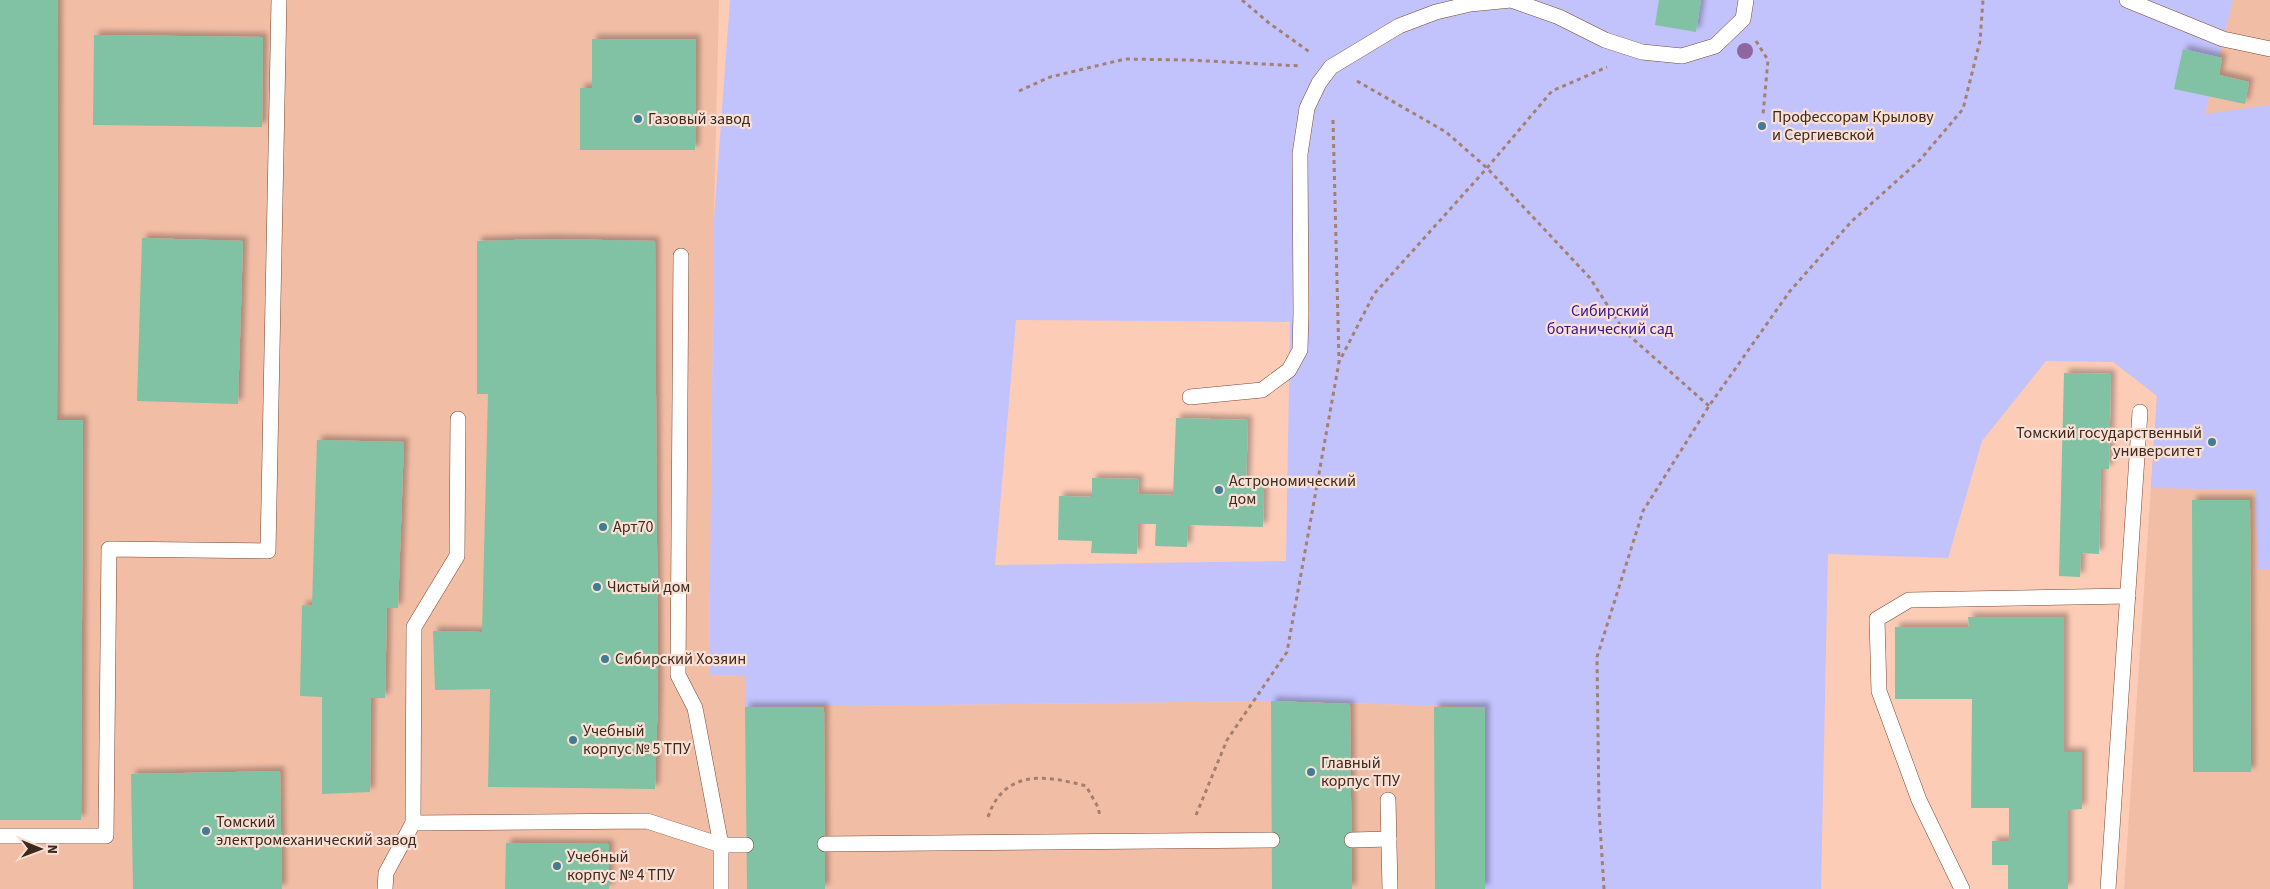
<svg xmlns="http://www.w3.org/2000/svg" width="2270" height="889" font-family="'Source Sans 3',sans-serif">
<defs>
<filter id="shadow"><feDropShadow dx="4.5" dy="-4.5" stdDeviation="2.5" flood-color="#0004"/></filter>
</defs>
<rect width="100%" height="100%" fill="#fdccb7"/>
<g fill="#f2bda5">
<path d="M0,0H719L714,219L709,675L745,676L746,707L1271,701L1485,707V889H0Z"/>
<path d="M2233,0H2270V889H2124L2157,396L2205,114Z"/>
</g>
<path fill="#c2c2fc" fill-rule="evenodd" d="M730,0H2233L2205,114L2270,105V569H2258L2255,490L2151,488L2157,396L2113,362L2046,361L1982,441L1948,558L1828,554L1821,889H1485V707L1270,701L745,707V676L709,675L714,219ZM1016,320L1290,322L1286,561L995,565Z"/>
<g fill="#81c2a5" filter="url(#shadow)">
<path d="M0,0H58L57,420H83L81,820H0Z"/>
<path d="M1659,0H1701L1696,32L1655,25Z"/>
<path d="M94,35L263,37L262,127L93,125Z"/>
<path d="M592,39H696L695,150H580V88H592Z"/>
<path d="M2183,49L2222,58L2219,75L2249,82L2245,104L2174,89Z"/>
<path d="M142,238L243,241L238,404L137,401Z"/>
<path d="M551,239L655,241L658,694L655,789L488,787L490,689L435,690L433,631L482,632L488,394H477V241Z"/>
<path d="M2064,373L2111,374L2109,469H2101L2099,554L2081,553L2080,577L2059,576Z"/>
<path d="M1176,418L1248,420L1246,485H1264L1263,527L1188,525L1187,547L1155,546L1156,524H1138L1137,554L1091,553L1092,541L1058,540L1059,496L1092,497V478L1139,479L1138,494L1173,495Z"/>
<path d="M317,440L404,442L398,608H387L385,698H371L370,792L322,794V697L300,696L302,605L312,606Z"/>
<path d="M2192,500H2250L2251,772H2193Z"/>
<path d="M1968,617H2064V752H2082V809L2068,810V889H2008V865H1992V841H2009V808H1971L1972,699H1895V627H1969Z"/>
<path d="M1271,701L1350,704L1352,889H1272Z"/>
<path d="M745,707H824L825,889H747Z"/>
<path d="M1434,707H1485V889H1435Z"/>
<path d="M280,771L282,889H133L131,774Z"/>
<path d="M506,843L609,844V889H505Z"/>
</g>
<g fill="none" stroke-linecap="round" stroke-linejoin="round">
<defs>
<g id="lane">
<path d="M2127,0L2223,39L2270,49"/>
<path d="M681,256L678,675L695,708L721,845V889"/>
<path d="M1190,397L1262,390L1289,370L1300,350L1301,313L1300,154L1307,108L1319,83L1331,67L1399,26L1436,12L1470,4L1511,0L1559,17L1605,40L1642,52L1682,56L1715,46L1743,19L1746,0"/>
<path d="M1388,800L1390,889"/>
<path d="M413,823L414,627L457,556L458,419"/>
<path d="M0,836H106L109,549L268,551L279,0"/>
<path d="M1352,840L1389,839"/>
<path d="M825,844L1272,840"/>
<path d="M385,889L386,873L413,823L647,821L721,845H746"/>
<path d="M1962,889L1919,800L1879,691L1877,619L1909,600L2128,596"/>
<path d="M2108,889L2140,412"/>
</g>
</defs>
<use href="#lane" stroke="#79472f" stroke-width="16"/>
<g stroke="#a58070" stroke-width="3" stroke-dasharray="4 4" stroke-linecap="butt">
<path d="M1242,0L1269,23L1311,53"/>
<path d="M1756,41L1768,60L1763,115"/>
<path d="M1357,81L1446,132L1487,168L1590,278L1624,331L1709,406"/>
<path d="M1019,91L1050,77L1125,59L1189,60L1301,66"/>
<path d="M1333,120L1339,361"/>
<path d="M1196,815L1227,740L1287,652L1339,362L1374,294L1487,168L1552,91L1607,67"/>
<path d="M988,817C1004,769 1046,775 1086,786L1098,807L1100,816"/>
<path d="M1604,889L1599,809L1597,657L1643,511L1709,406L1790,291L1852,221L1920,160L1963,109L1980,41L1983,0"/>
</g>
<use href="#lane" stroke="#fff" stroke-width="15"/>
</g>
<circle fill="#9066a0" cx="1745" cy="51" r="8"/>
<g fill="#407d94" stroke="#f9e0d5" stroke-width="2">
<circle cx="638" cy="119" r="5"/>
<circle cx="1762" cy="126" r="5"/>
<circle cx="2212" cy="442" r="5"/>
<circle cx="1219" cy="490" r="5"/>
<circle cx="603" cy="527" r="5"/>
<circle cx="597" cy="587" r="5"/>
<circle cx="605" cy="659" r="5"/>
<circle cx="573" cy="740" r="5"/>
<circle cx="1311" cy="772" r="5"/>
<circle cx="206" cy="831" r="5"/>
<circle cx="557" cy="866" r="5"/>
</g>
<g text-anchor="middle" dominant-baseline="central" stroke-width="4.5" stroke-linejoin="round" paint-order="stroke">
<g font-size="16" fill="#3f281e" stroke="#f9e0d5" text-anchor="start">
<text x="1772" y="117">Профессорам Крылову<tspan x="1772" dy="18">и Сергиевской</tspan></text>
<text x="648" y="119">Газовый завод</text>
<text x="2202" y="433" text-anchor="end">Томский государственный<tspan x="2202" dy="18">университет</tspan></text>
<text x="1229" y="481">Астрономический<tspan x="1229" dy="18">дом</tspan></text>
<text x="613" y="527">Арт70</text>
<text x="607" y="587">Чистый дом</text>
<text x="615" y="659">Сибирский Хозяин</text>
<text x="583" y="731">Учебный<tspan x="583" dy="18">корпус № 5 ТПУ</tspan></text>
<text x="1321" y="763">Главный<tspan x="1321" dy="18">корпус ТПУ</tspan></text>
<text x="216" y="822">Томский<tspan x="216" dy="18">электромеханический завод</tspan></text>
<text x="567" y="857">Учебный<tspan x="567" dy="18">корпус № 4 ТПУ</tspan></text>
</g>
<g font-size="16" fill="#36138d" stroke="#f9e0d5">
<text x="1610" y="311">Сибирский<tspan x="1610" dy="18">ботанический сад</tspan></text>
</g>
</g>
<g transform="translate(40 849) rotate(91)" stroke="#f9e0d5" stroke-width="4" paint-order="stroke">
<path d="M0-4L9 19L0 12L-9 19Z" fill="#3f281e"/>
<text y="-8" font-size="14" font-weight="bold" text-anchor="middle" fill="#3f281e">N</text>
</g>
</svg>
